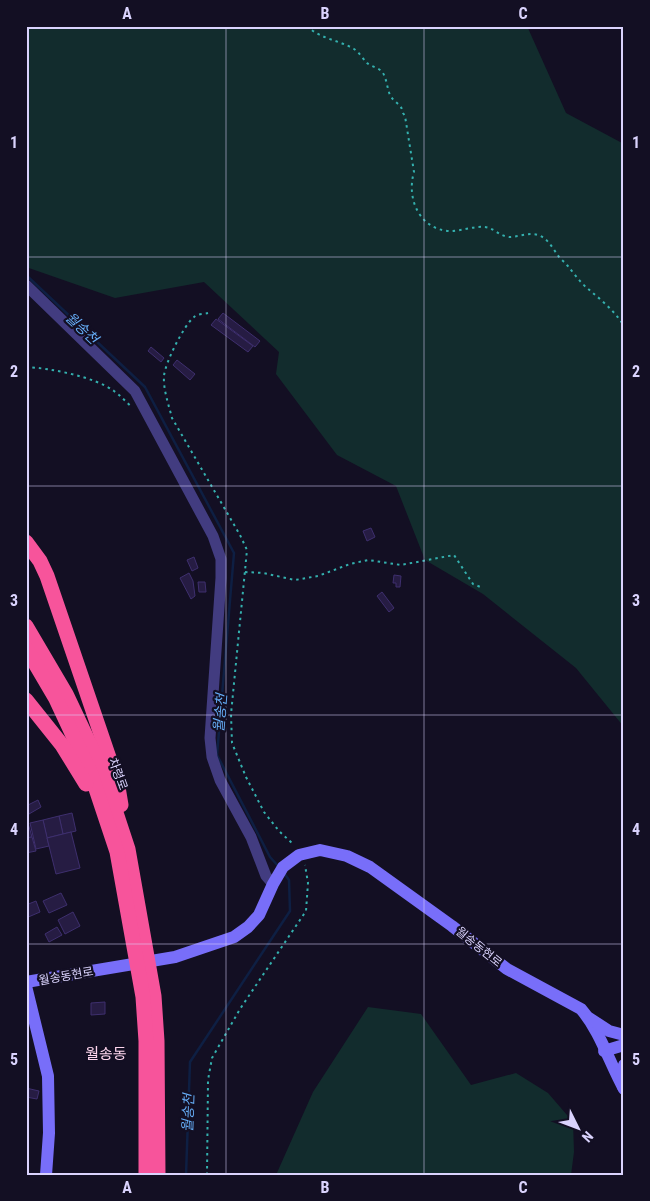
<svg xmlns="http://www.w3.org/2000/svg" width="650" height="1201" font-family="'Roboto Condensed','Noto Sans KR',sans-serif">
<rect width="100%" height="100%" fill="#130f23"/>
<g fill="#122c2d">
<path d="M26,26H527L566,113L622,143L624,141V727L576,668L483,594L425,560L396,486L337,455L276,374L279,352L204,282L115,298L26,267Z"/>
<path d="M368,1007L421,1014L471,1085L516,1073L548,1093L573,1122L574,1152L571,1175H276L313,1092Z"/>
</g>
<g fill="none" stroke-linecap="round" stroke-linejoin="round">
<g stroke="#0e1f43" stroke-width="2.5">
<path d="M26,275L145,387L234,553L217,755L270,857L279,867"/>
<path d="M186,1175L190,1062L290,911L289,880L284,873"/>
</g>
</g>
<g fill="#261c43" stroke="#3e2f6e">
<path d="M223,313L260,341L255,347L218,319Z"/>
<path d="M216,319L253,346L248,352L211,325Z"/>
<path d="M151,347L164,358L161,362L148,351Z"/>
<path d="M177,360L195,374L190,380L173,365Z"/>
<path d="M371,528L375,537L367,541L363,531Z"/>
<path d="M194,557L198,568L192,571L187,560Z"/>
<path d="M189,573L193,581L195,596L191,599L180,578Z"/>
<path d="M394,575L401,576L400,587H396V583H393Z"/>
<path d="M198,582H205L206,592H199Z"/>
<path d="M382,592L394,608L389,612L377,596Z"/>
<path d="M38,800L41,807L29,814L26,806Z"/>
<path d="M72,813L76,831L63,834L59,816Z"/>
<path d="M26,816L32,837L26,838Z"/>
<path d="M59,816L63,834L47,838L43,820Z"/>
<path d="M43,820L49,846L36,849L30,823Z"/>
<path d="M71,832L80,868L56,874L47,838Z"/>
<path d="M32,837L36,851L26,853V838Z"/>
<path d="M61,893L67,905L49,913L43,901Z"/>
<path d="M36,901L40,912L26,918V905Z"/>
<path d="M73,912L80,926L65,934L58,920Z"/>
<path d="M57,927L62,935L49,942L45,934Z"/>
<path d="M105,1002V1014L91,1015V1003Z"/>
<path d="M26,1088L39,1091L37,1099L26,1097Z"/>
</g>
<g fill="none" stroke-linecap="round" stroke-linejoin="round">
<g stroke="#34b0ae" stroke-width="2" stroke-dasharray="2.5 4" stroke-linecap="butt">
<path d="M307,26C320,39 339,40 354,49C359,52 363,59 367,63C372,67 380,68 383,73C387,80 387,88 390,95C394,103 402,104 403,113L405,116L414,172C406,199 420,230 450,231C461,231 474,226 484,227C493,227 499,236 509,237C518,237 529,232 538,235C548,238 553,249 559,257C561,260 565,262 567,265C573,272 579,281 587,288C600,299 615,311 624,326"/>
<path d="M208,313C204,314 197,314 194,317C184,325 165,363 164,376C163,389 169,406 172,418L240,535L247,550L231,714L232,743L246,777L264,812L279,831L294,845"/>
<path d="M26,367C50,368 95,377 114,391C121,396 126,402 132,407"/>
<path d="M245,572L263,573L295,580L318,576L350,564L368,560L401,565L454,555L473,584L483,588"/>
<path d="M26,1054L31,1055"/>
<path d="M207,1175L208,1080L212,1058L240,1009L306,911L308,883L305,865"/>
</g>
<path stroke="#423c80" stroke-width="11" d="M26,285L135,391L213,536L221,559V578L210,738L212,757L220,780L251,837L266,876L273,884"/>
<g stroke="#786ef9" stroke-width="12">
<path d="M26,982L175,957L234,937L248,927L259,915L273,884L283,867L299,855L320,850L347,856L370,867L452,926L507,969L581,1009C600,1031 610,1064 624,1089"/>
<path d="M26,986L48,1076L49,1133L46,1175"/>
<path d="M589,1018L609,1031L624,1035"/>
<path d="M604,1051L624,1045"/>
<path d="M623,1087L621,1076L624,1065"/>
</g>
<g stroke="#f7549b" stroke-width="15">
<path d="M26,542L40,561L47,576L117,781L121,805"/>
<path d="M26,626L66,694L102,770L128,849L154,996L157,1041L158,1175"/>
<path d="M26,648L56,699L91,774L117,852L143,997L146,1041V1175"/>
<path d="M26,700L62,745L86,784"/>
</g>
</g>
<path fill="none" stroke="#dad3fd" stroke-width="1" stroke-opacity="0.55" d="M226,26V1175M424,26V1175M26,257H624M26,486H624M26,715H624M26,944H624"/>
<g text-anchor="middle" dominant-baseline="central" stroke-width="4.5" stroke-linejoin="round" paint-order="stroke">
<g font-size="12" fill="#dad3fd" stroke="#130f23">
<text transform="translate(118 774) rotate(70)">차령로</text>
<text transform="translate(479 947) rotate(39)">월송동현로</text>
<text transform="translate(66 976) rotate(-10)">월송동현로</text>
</g>
<g font-size="14" font-style="italic" fill="#66aef8" stroke="#130f23">
<text transform="translate(82 328) rotate(43)">월송천</text>
<text transform="translate(220 713) rotate(-85)">월송천</text>
<text transform="translate(188 1113) rotate(-88)">월송천</text>
</g>
<g font-size="15" fill="#fdd5ed" stroke="#130f23">
<text x="106" y="1054">월송동</text>
</g>
</g>
<rect width="650" height="1201" fill="none" stroke="#130f23" stroke-width="55"/>
<g transform="translate(578 1128) rotate(132)" stroke="#130f23" stroke-width="4" paint-order="stroke">
<path d="M0-4L9 19L0 12L-9 19Z" fill="#dad3fd"/>
<text y="-8" font-size="14" font-weight="bold" text-anchor="middle" fill="#dad3fd">N</text>
</g>
<rect x="28" y="28" width="594" height="1146" fill="none" stroke="#dad3fd" stroke-width="2"/>
<g font-size="16" text-anchor="middle" font-weight="bold" fill="#dad3fd">
<text x="127" y="19">A</text>
<text x="325" y="19">B</text>
<text x="523" y="19">C</text>
<text x="14" y="148">1</text>
<text x="636" y="148">1</text>
<text x="14" y="377">2</text>
<text x="636" y="377">2</text>
<text x="14" y="606">3</text>
<text x="636" y="606">3</text>
<text x="14" y="835">4</text>
<text x="636" y="835">4</text>
<text x="14" y="1065">5</text>
<text x="636" y="1065">5</text>
<text x="127" y="1193">A</text>
<text x="325" y="1193">B</text>
<text x="523" y="1193">C</text>
</g>
</svg>
